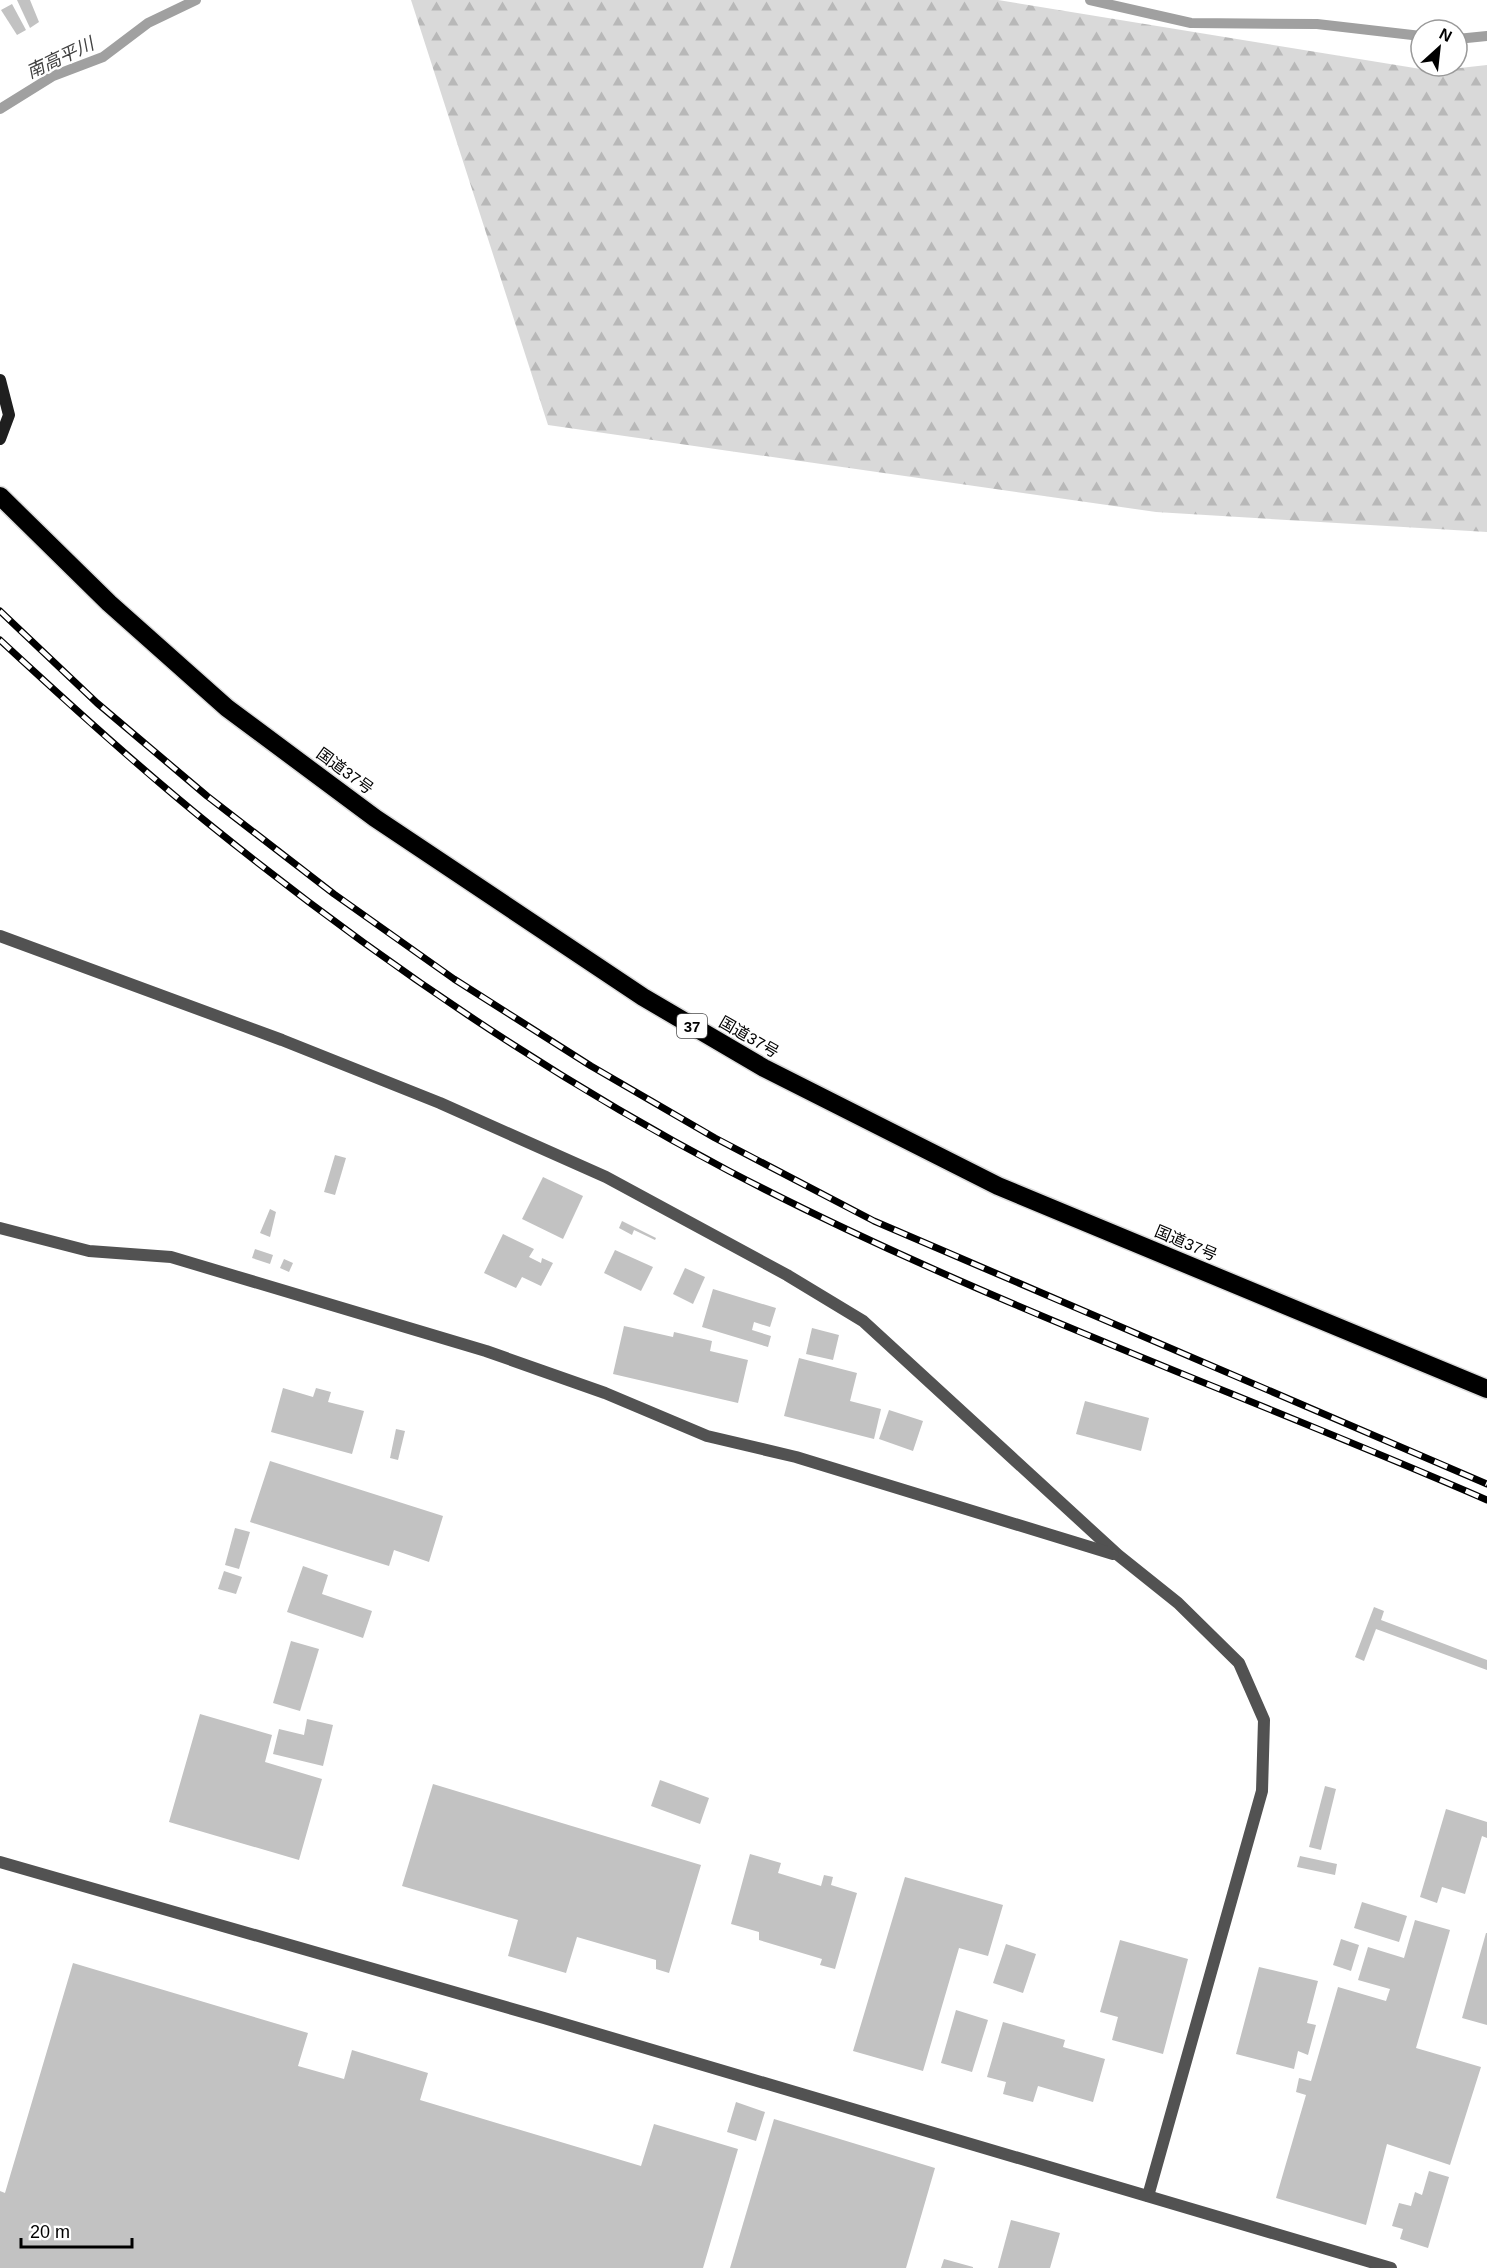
<svg xmlns="http://www.w3.org/2000/svg" width="1487" height="2268" font-family="Helvetica,'Noto Sans JP',sans-serif">
<defs>
<pattern id="forest-firs" width="22" height="20" patternUnits="userSpaceOnUse" patternTransform="scale(1.5)"><rect width="22" height="20" fill="#d9d9d9"/><path d="M5 1l3.5 6h-7zM16 11l3.5 6h-7z" fill="#b8b8b8"/></pattern>
</defs>
<rect width="100%" height="100%" fill="#fff"/>
<path fill="url(#forest-firs)" d="M411,0H998L1433,71L1487,65V532L1156,512L548,425Z"/>
<g fill="none" stroke-linecap="round" stroke-linejoin="round">
<g stroke="#a0a0a0" stroke-width="10">
<path d="M1090,0L1191,23L1317,24L1421,36"/>
<path d="M1457,39L1487,36"/>
<path d="M0,109L53,76L103,57L148,23L196,0"/>
</g>
</g>
<g fill="#c2c2c2">
<path d="M17,0H30L39,22L30,28Z"/>
<path d="M12,4L26,30L17,35L1,10Z"/>
<path d="M335,1155L346,1158L335,1195L324,1192Z"/>
<path d="M543,1177L583,1196L563,1239L522,1219Z"/>
<path d="M270,1209L276,1212L270,1237L260,1233Z"/>
<path d="M622,1221L656,1238L655,1240L634,1230L632,1235L619,1228Z"/>
<path d="M503,1234L534,1249L529,1257L541,1263L542,1258L553,1263L541,1286L522,1277L516,1288L484,1273Z"/>
<path d="M255,1249L273,1255L270,1264L252,1258Z"/>
<path d="M615,1250L653,1267L641,1291L604,1273Z"/>
<path d="M284,1259L293,1263L289,1272L280,1268Z"/>
<path d="M685,1268L705,1277L693,1304L673,1294Z"/>
<path d="M713,1289L776,1308L770,1327L754,1322L752,1330L771,1336L768,1347L702,1327Z"/>
<path d="M624,1326L673,1337L674,1332L712,1341L710,1351L748,1360L738,1403L613,1374Z"/>
<path d="M812,1328L839,1335L833,1360L806,1354Z"/>
<path d="M799,1358L857,1373L850,1401L881,1409L874,1439L784,1416Z"/>
<path d="M283,1388L313,1397L316,1388L331,1392L328,1402L364,1411L352,1454L271,1432Z"/>
<path d="M1085,1401L1149,1418L1141,1451L1076,1434Z"/>
<path d="M889,1410L923,1421L913,1451L879,1439Z"/>
<path d="M396,1429L405,1431L398,1460L390,1458Z"/>
<path d="M270,1461L443,1516L429,1562L394,1550L389,1566L250,1522Z"/>
<path d="M235,1528L250,1532L239,1569L225,1565Z"/>
<path d="M303,1566L328,1575L322,1594L372,1611L363,1638L287,1612Z"/>
<path d="M224,1571L242,1577L236,1594L218,1589Z"/>
<path d="M1374,1607L1384,1611L1381,1620L1487,1660V1670L1376,1629L1364,1661L1355,1657Z"/>
<path d="M291,1641L319,1649L300,1711L273,1703Z"/>
<path d="M200,1714L272,1735L265,1762L322,1779L299,1860L169,1822Z"/>
<path d="M307,1719L333,1725L323,1766L273,1754L279,1729L304,1735Z"/>
<path d="M660,1780L709,1798L700,1824L651,1806Z"/>
<path d="M433,1784L701,1865L669,1973L656,1969V1960L577,1937L566,1973L508,1956L518,1920L402,1886Z"/>
<path d="M1325,1786L1336,1789L1321,1850L1309,1847Z"/>
<path d="M1446,1809L1487,1822V1838L1482,1836L1465,1894L1442,1887L1437,1903L1420,1897Z"/>
<path d="M750,1854L781,1863L778,1873L821,1886L824,1875L833,1877L831,1885L857,1893L835,1969L820,1965L822,1959L759,1940V1932L731,1924Z"/>
<path d="M1300,1856L1337,1864L1335,1875L1297,1867Z"/>
<path d="M905,1877L1003,1905L988,1956L959,1948L923,2071L853,2051Z"/>
<path d="M1362,1902L1407,1916L1399,1942L1354,1928Z"/>
<path d="M1415,1920L1450,1930L1416,2048L1481,2067L1450,2165L1387,2144L1366,2225L1276,2198L1306,2095L1296,2092L1299,2078L1311,2081L1338,1987L1386,2001L1390,1989L1358,1980L1368,1947L1404,1958Z"/>
<path d="M1486,1933H1487V2025L1462,2018Z"/>
<path d="M1341,1939L1359,1945L1351,1971L1333,1965Z"/>
<path d="M1120,1940L1188,1959L1163,2054L1112,2040L1118,2017L1100,2012Z"/>
<path d="M1006,1944L1036,1954L1023,1993L993,1983Z"/>
<path d="M73,1963L308,2033L298,2066L344,2079L352,2050L428,2073L420,2100L641,2166L654,2124L738,2149L703,2268H0V2191L5,2193Z"/>
<path d="M1259,1967L1318,1981L1307,2023L1316,2025L1308,2055L1298,2051L1294,2069L1236,2054Z"/>
<path d="M956,2010L988,2020L972,2072L941,2063Z"/>
<path d="M1003,2022L1065,2040L1063,2047L1105,2059L1093,2102L1038,2086L1033,2102L1003,2094L1006,2082L987,2077Z"/>
<path d="M736,2102L765,2112L756,2141L727,2132Z"/>
<path d="M774,2119L935,2168L906,2268H730Z"/>
<path d="M1429,2171L1449,2177L1428,2248L1400,2239L1403,2229L1392,2226L1399,2203L1411,2206L1415,2192L1422,2195Z"/>
<path d="M1011,2220L1060,2233L1050,2268H998Z"/>
<path d="M944,2259L973,2267V2268H941Z"/>
</g>
<g fill="none" stroke-linecap="round" stroke-linejoin="round">
<defs>
<path id="highway" d="M0,496L109,603L227,708L375,818L643,997L764,1068L998,1186L1487,1389"/>
</defs>
<use href="#highway" stroke="#dbdbdb" stroke-width="21"/>
<g stroke="#525252" stroke-width="12">
<path d="M0,936L282,1040L440,1103L606,1177L787,1275L863,1321L1118,1555L1178,1603L1239,1663L1264,1720L1262,1791L1148,2196"/>
<path d="M0,1228L89,1251L171,1257L486,1351L605,1393L707,1436L796,1457L1113,1554"/>
<path d="M0,1862L544,2018L1391,2268"/>
</g>
<path stroke="#1f1f1f" stroke-width="12" d="M0,380L9,415L0,439"/>
<use href="#highway" stroke="#000" stroke-width="18"/>
<defs>
<g id="rail">
<path d="M0,611L97,703L207,796L334,894L454,979L591,1066L715,1138L874,1221L1487,1484"/>
<path d="M0,640C68,703 137,766 209,824C371,955 545,1074 729,1171C974,1299 1234,1390 1487,1500"/>
</g>
</defs>
<use href="#rail" stroke="#000" stroke-width="7"/>
<use href="#rail" stroke="#fff" stroke-width="4.5" stroke-dasharray="14" stroke-linecap="butt"/>
</g>
<g text-anchor="middle" dominant-baseline="central" stroke-width="4.5" stroke-linejoin="round" paint-order="stroke">
<rect fill="#fff" stroke="#4c4c4c" stroke-width="1.5" x="677" y="1014" width="30" height="24" rx="4.5"/>
<g font-size="15" font-weight="bold" fill="#000">
<text x="692" y="1026">37</text>
</g>
<g font-size="16" fill="#000" stroke="#fff">
<text transform="translate(345 771) rotate(36)">国道37号</text>
<text transform="translate(749 1037) rotate(30)">国道37号</text>
<text transform="translate(1186 1243) rotate(23)">国道37号</text>
</g>
<g font-size="18" font-style="italic" fill="#414141" stroke="#fff">
<text transform="translate(60 58) rotate(-25)">南高平川</text>
</g>
</g>
<g transform="translate(1439 48) rotate(27)"><circle r="28" fill="#ffffff" stroke="#999999" stroke-width="1.5"/>
<path d="M0-4.5L10 22L0 15L-10 22Z" fill="#000000"/>
<text y="-9" font-size="16" font-weight="bold" text-anchor="middle" fill="#000000">N</text>
</g>
<path d="M21 2238v9h111v-9" fill="none" stroke="#000000" stroke-width="3"/>
<text x="30" y="2238" font-size="18" fill="#000000" stroke="#ffffff" stroke-width="4.5" paint-order="stroke">20 m</text>
</svg>
